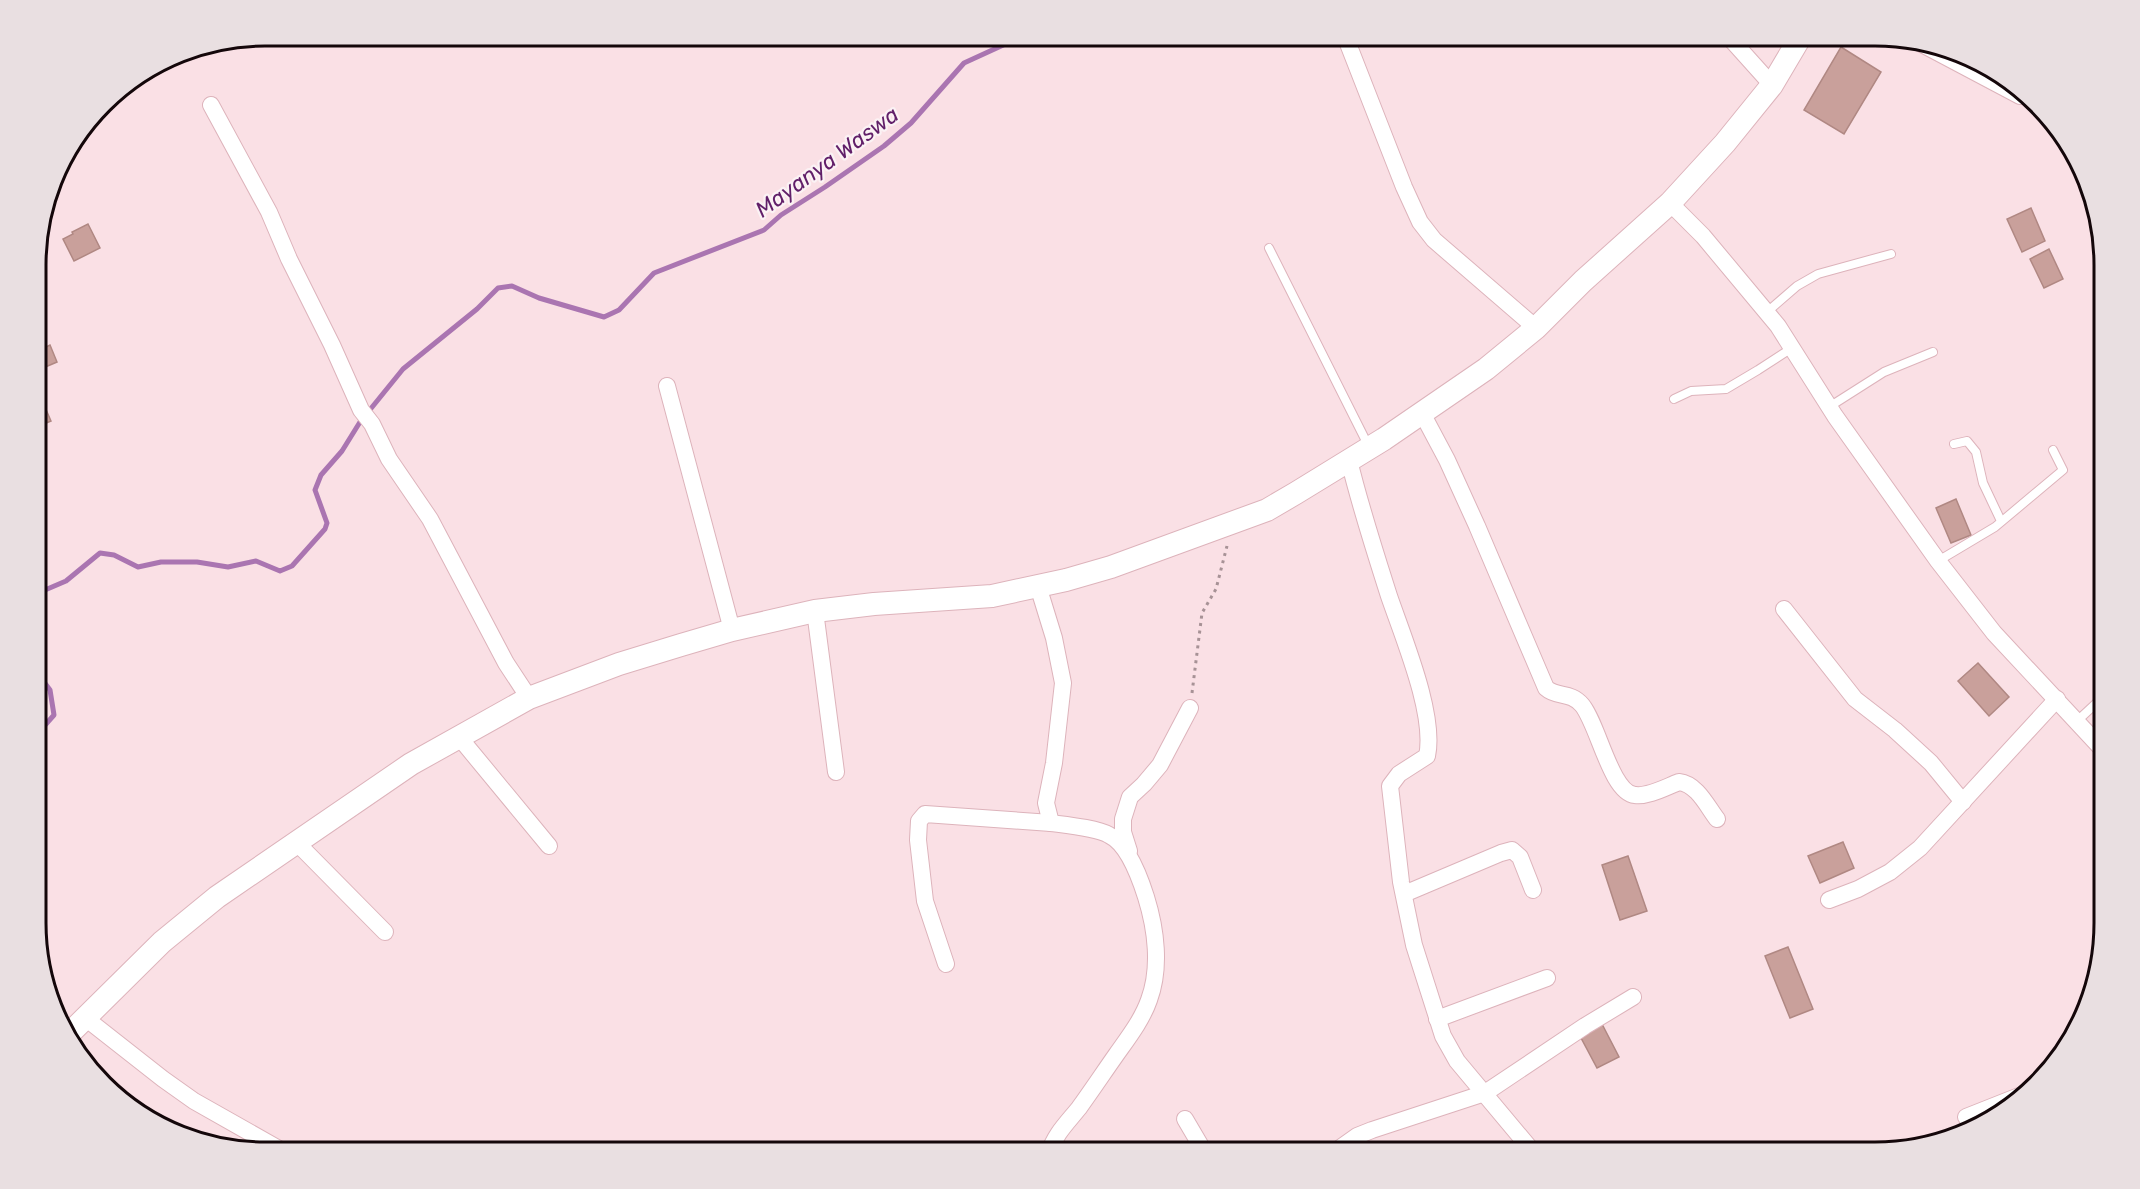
<svg xmlns="http://www.w3.org/2000/svg" width="2140" height="1189" font-family="Rubik,sans-serif">
<rect width="100%" height="100%" fill="#fae0e5"/>
<g fill="none" stroke-linecap="round" stroke-linejoin="round">
<g stroke="#aa75b1" stroke-width="5">
<path d="M38,593L66,581L100,553L114,555L138,567L161,562H197L228,567L256,561L280,571L292,566L325,529L327,523L315,490L321,475L342,451L360,422L403,369L477,309L498,288L512,286L539,298L604,317L619,310L654,273L764,230L781,215L825,187L884,146L911,123L964,63L1023,36"/>
<path d="M38,674L50,690L54,715L38,733"/>
</g>
</g>
<g fill="#c9a09b" stroke="#b08883" stroke-width="1.5">
<path d="M1841,47L1881,72L1844,134L1804,110Z"/>
<path d="M2031,208L2045,241L2022,252L2007,219Z"/>
<path d="M88,224L100,248L74,261L63,239L73,234L72,232Z"/>
<path d="M2049,249L2063,279L2044,288L2030,259Z"/>
<path d="M50,345L57,362L43,368L38,357V351Z"/>
<path d="M41,398L51,421L39,426L38,400Z"/>
<path d="M1956,499L1971,535L1951,543L1936,508Z"/>
<path d="M1978,663L2009,697L1989,716L1958,681Z"/>
<path d="M1843,842L1854,868L1820,883L1808,856Z"/>
<path d="M1628,856L1647,911L1620,920L1602,865Z"/>
<path d="M1788,947L1813,1009L1790,1018L1765,956Z"/>
<path d="M1602,1024L1619,1057L1597,1068L1580,1036Z"/>
</g>
<g fill="none" stroke-linecap="round" stroke-linejoin="round">
<defs>
<g id="lane">
<path d="M1269,248L1369,447"/>
<path d="M1767,312L1797,286L1818,274L1891,254"/>
<path d="M1674,399L1691,391L1726,389L1758,370L1792,348"/>
<path d="M1829,407L1884,372L1933,352"/>
<path d="M1954,444L1967,441L1976,452L1983,483L2001,521"/>
<path d="M1938,561L1995,527L2063,470L2053,450"/>
<path d="M2076,722L2104,696"/>
</g>
<g id="street">
<path d="M1345,36L1404,187L1420,222L1434,240L1536,328"/>
<path d="M1728,36L1772,85"/>
<path d="M1918,42L2020,96"/>
<path d="M211,105L269,212L289,259L332,345L361,410L372,424L389,459L430,519L506,663L529,698"/>
<path d="M1670,203L1703,236L1778,326L1835,416L1938,561L1994,633L2104,751"/>
<path d="M667,386L732,630"/>
<path d="M1422,413L1447,460L1477,526L1546,688C1557,698 1570,691 1582,705C1598,724 1611,793 1635,795C1648,797 1666,787 1679,782C1697,784 1707,806 1717,819"/>
<path d="M1349,460C1360,506 1375,552 1389,596C1403,637 1436,715 1427,756L1399,774L1390,786L1401,882L1414,945L1443,1036L1457,1061L1534,1153"/>
<path d="M1038,586L1054,638L1063,683L1054,763L1046,803L1051,823C1066,825 1097,828 1109,835C1128,844 1140,878 1146,897C1156,929 1161,968 1149,1000C1142,1020 1128,1038 1116,1055C1104,1072 1092,1090 1079,1108C1067,1123 1055,1134 1049,1153"/>
<path d="M1784,609L1855,699L1895,730L1931,763L1963,802"/>
<path d="M815,611L836,772"/>
<path d="M459,737L549,846"/>
<path d="M296,842L385,932"/>
<path d="M1129,851L1123,832V819L1130,797L1144,784L1160,765L1190,708"/>
<path d="M1404,894L1501,853L1512,850L1520,857L1533,890"/>
<path d="M1829,900L1858,889L1890,872L1920,848L2057,699"/>
<path d="M946,964L925,901L918,840L919,821L925,814L1051,823"/>
<path d="M84,1017L163,1079L194,1101L286,1153"/>
<path d="M1437,1019L1547,978"/>
<path d="M1966,1117L2019,1096"/>
<path d="M1185,1119L1205,1153"/>
<path d="M1333,1153L1357,1136L1372,1130L1485,1093L1585,1026L1633,997"/>
</g>
<path id="secondary" d="M69,1034L162,942L217,897L411,764L529,698L619,664L681,645L732,630L815,611L874,604L992,596L1066,580L1111,567L1267,510L1296,493L1384,439L1486,369L1536,328L1583,281L1670,203L1725,143L1772,85L1801,36"/>
</defs>
<use href="#lane" stroke="#ddb3bb" stroke-width="10"/>
<use href="#street" stroke="#ddb3bb" stroke-width="18"/>
<use href="#secondary" stroke="#ddb3bb" stroke-width="24"/>
<path stroke="#a79296" stroke-width="3" stroke-dasharray="3 4.5" stroke-linecap="butt" d="M1192,693L1202,613L1216,589L1227,546"/>
<use href="#lane" stroke="#fff" stroke-width="8"/>
<use href="#street" stroke="#fff" stroke-width="16"/>
<use href="#secondary" stroke="#fff" stroke-width="22"/>
</g>
<g text-anchor="middle" dominant-baseline="central" stroke-width="4.5" stroke-linejoin="round" paint-order="stroke">
<g font-size="22" font-style="italic" fill="#611f69" stroke="#fbf2f4">
<text transform="translate(827 162) rotate(-36)">Mayanya Waswa</text>
</g>
</g>
<path d="M0 0H2140V1189H0ZM265 46H1875A219 219 0 0 1 2094 265V923A219 219 0 0 1 1875 1142H265A219 219 0 0 1 46 923V265A219 219 0 0 1 265 46Z" fill="#e9dfe1" fill-rule="evenodd"/>
<path fill="none" stroke="#14070a" stroke-width="3" d="M265 46H1875A219 219 0 0 1 2094 265V923A219 219 0 0 1 1875 1142H265A219 219 0 0 1 46 923V265A219 219 0 0 1 265 46Z"/>
</svg>
